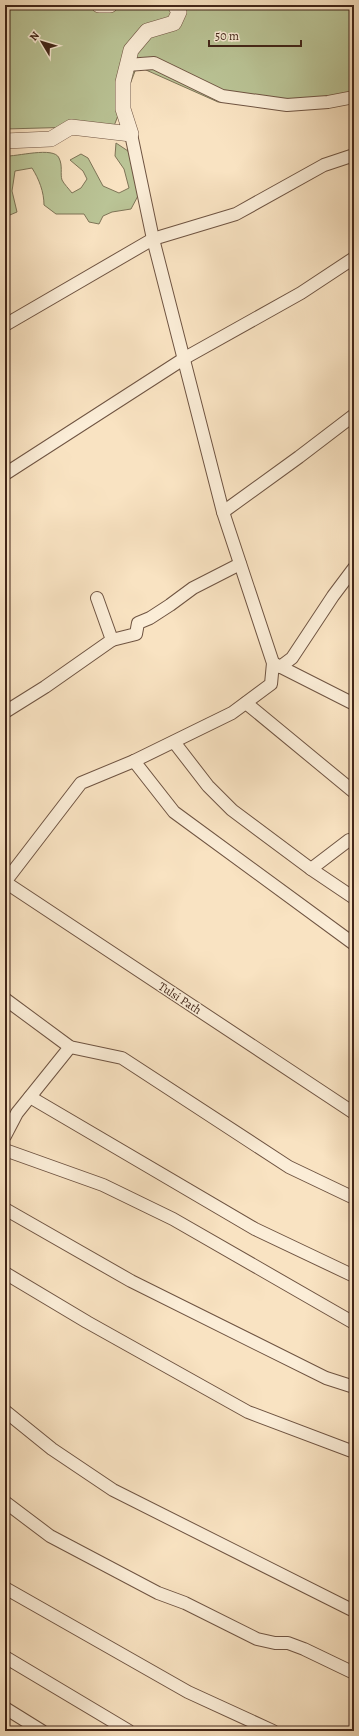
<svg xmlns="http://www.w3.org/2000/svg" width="359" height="1736" font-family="Alegreya,serif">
<rect width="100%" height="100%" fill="#f9e3c2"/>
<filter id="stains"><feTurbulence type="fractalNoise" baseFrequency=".005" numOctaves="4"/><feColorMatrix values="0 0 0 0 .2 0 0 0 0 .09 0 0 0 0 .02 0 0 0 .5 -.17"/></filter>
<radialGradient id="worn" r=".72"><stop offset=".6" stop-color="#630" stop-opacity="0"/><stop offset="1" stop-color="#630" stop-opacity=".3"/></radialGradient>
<g fill="#bac496" stroke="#7e7457">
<path d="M5,5H354V92L322,101L218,102L137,66L114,126L5,129Z"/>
<path d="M116,143L128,151L140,181L139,194L131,209L112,212L103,216L99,224L89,222L84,214H56L44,205C44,192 39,179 32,168L15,171L12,191L17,212L5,217V156C16,157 54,146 59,158C63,166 60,174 62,180C64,184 69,189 72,193L81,188L87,179L83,171L70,160L81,154L88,158L103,186L119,193L129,188L124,169L115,156Z"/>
</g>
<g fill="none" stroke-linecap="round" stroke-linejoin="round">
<defs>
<g id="minor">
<path d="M127,65L154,63L222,96L287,105L328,102L354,97"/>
<path d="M5,325L153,239L236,214L324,165L354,155"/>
<path d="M183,359L301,293L354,258"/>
<path d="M5,474L185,358"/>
<path d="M223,512L299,457L354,415"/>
<path d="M112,640L136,634L138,623L150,618L170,605L193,588L240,564"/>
<path d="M275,664L354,704"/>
<path d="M280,667L292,658L333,596L354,568"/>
<path d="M246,703L354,792"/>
<path d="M5,712L45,687L112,640L97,598"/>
<path d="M174,742L208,786L232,810L311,869L354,898"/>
<path d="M134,761L174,812L354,944"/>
<path d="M311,869L349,840L354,843"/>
<path d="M5,882L81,783L134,761L232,713L271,684L273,663L223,512L153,239L131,134"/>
<path d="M5,882L354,1113"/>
<path d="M5,999L70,1047L122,1058L289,1167L354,1198"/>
<path d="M30,1097L255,1229L354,1276"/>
<path d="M5,1136L17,1113L70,1047"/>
<path d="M5,1150L103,1185L173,1219L354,1323"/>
<path d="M5,1209L131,1281L326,1378L354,1387"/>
<path d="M5,1273L87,1322L248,1412L354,1452"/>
<path d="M5,1411L52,1449L113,1490L354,1611"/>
<path d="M5,1502L50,1536L158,1593L185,1603L257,1639L275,1643H288L304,1649L354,1673"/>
<path d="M5,1588L188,1692L273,1731"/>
<path d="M5,1657L129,1731"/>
<path d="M5,1708L42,1731"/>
</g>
<g id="tertiary">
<path d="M99,5H110"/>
<path d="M5,141L51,139L71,127L131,134L123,109V82L131,50L147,31L174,23L179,12L175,5"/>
</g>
</defs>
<use href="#minor" stroke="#6f5442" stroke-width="14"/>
<use href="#tertiary" stroke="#6f5442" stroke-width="16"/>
<use href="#minor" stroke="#fbedd7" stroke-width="12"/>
<use href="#tertiary" stroke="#fbedd7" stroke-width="15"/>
</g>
<g text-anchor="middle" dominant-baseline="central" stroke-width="3" stroke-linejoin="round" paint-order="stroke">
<g font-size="12" fill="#412518" stroke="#fbedd7">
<text transform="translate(180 998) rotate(33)">Tulsi Path</text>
</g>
</g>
<rect width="359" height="1736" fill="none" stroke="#f9e3c2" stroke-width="20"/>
<rect x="6" y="6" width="347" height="1724" fill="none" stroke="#412518" stroke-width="2"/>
<rect x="10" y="10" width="339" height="1716" fill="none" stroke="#412518"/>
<g transform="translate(42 42) rotate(308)" stroke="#fbedd7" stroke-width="3" paint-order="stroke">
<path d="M0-3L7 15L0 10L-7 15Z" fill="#412518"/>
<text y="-6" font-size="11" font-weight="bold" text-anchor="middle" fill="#412518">N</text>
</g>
<path d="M209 40v6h92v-6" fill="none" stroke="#412518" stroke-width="2"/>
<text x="215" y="40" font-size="12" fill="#412518" stroke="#fbedd7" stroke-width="3" paint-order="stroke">50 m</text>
<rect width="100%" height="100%" filter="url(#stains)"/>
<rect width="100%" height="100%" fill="url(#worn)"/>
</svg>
